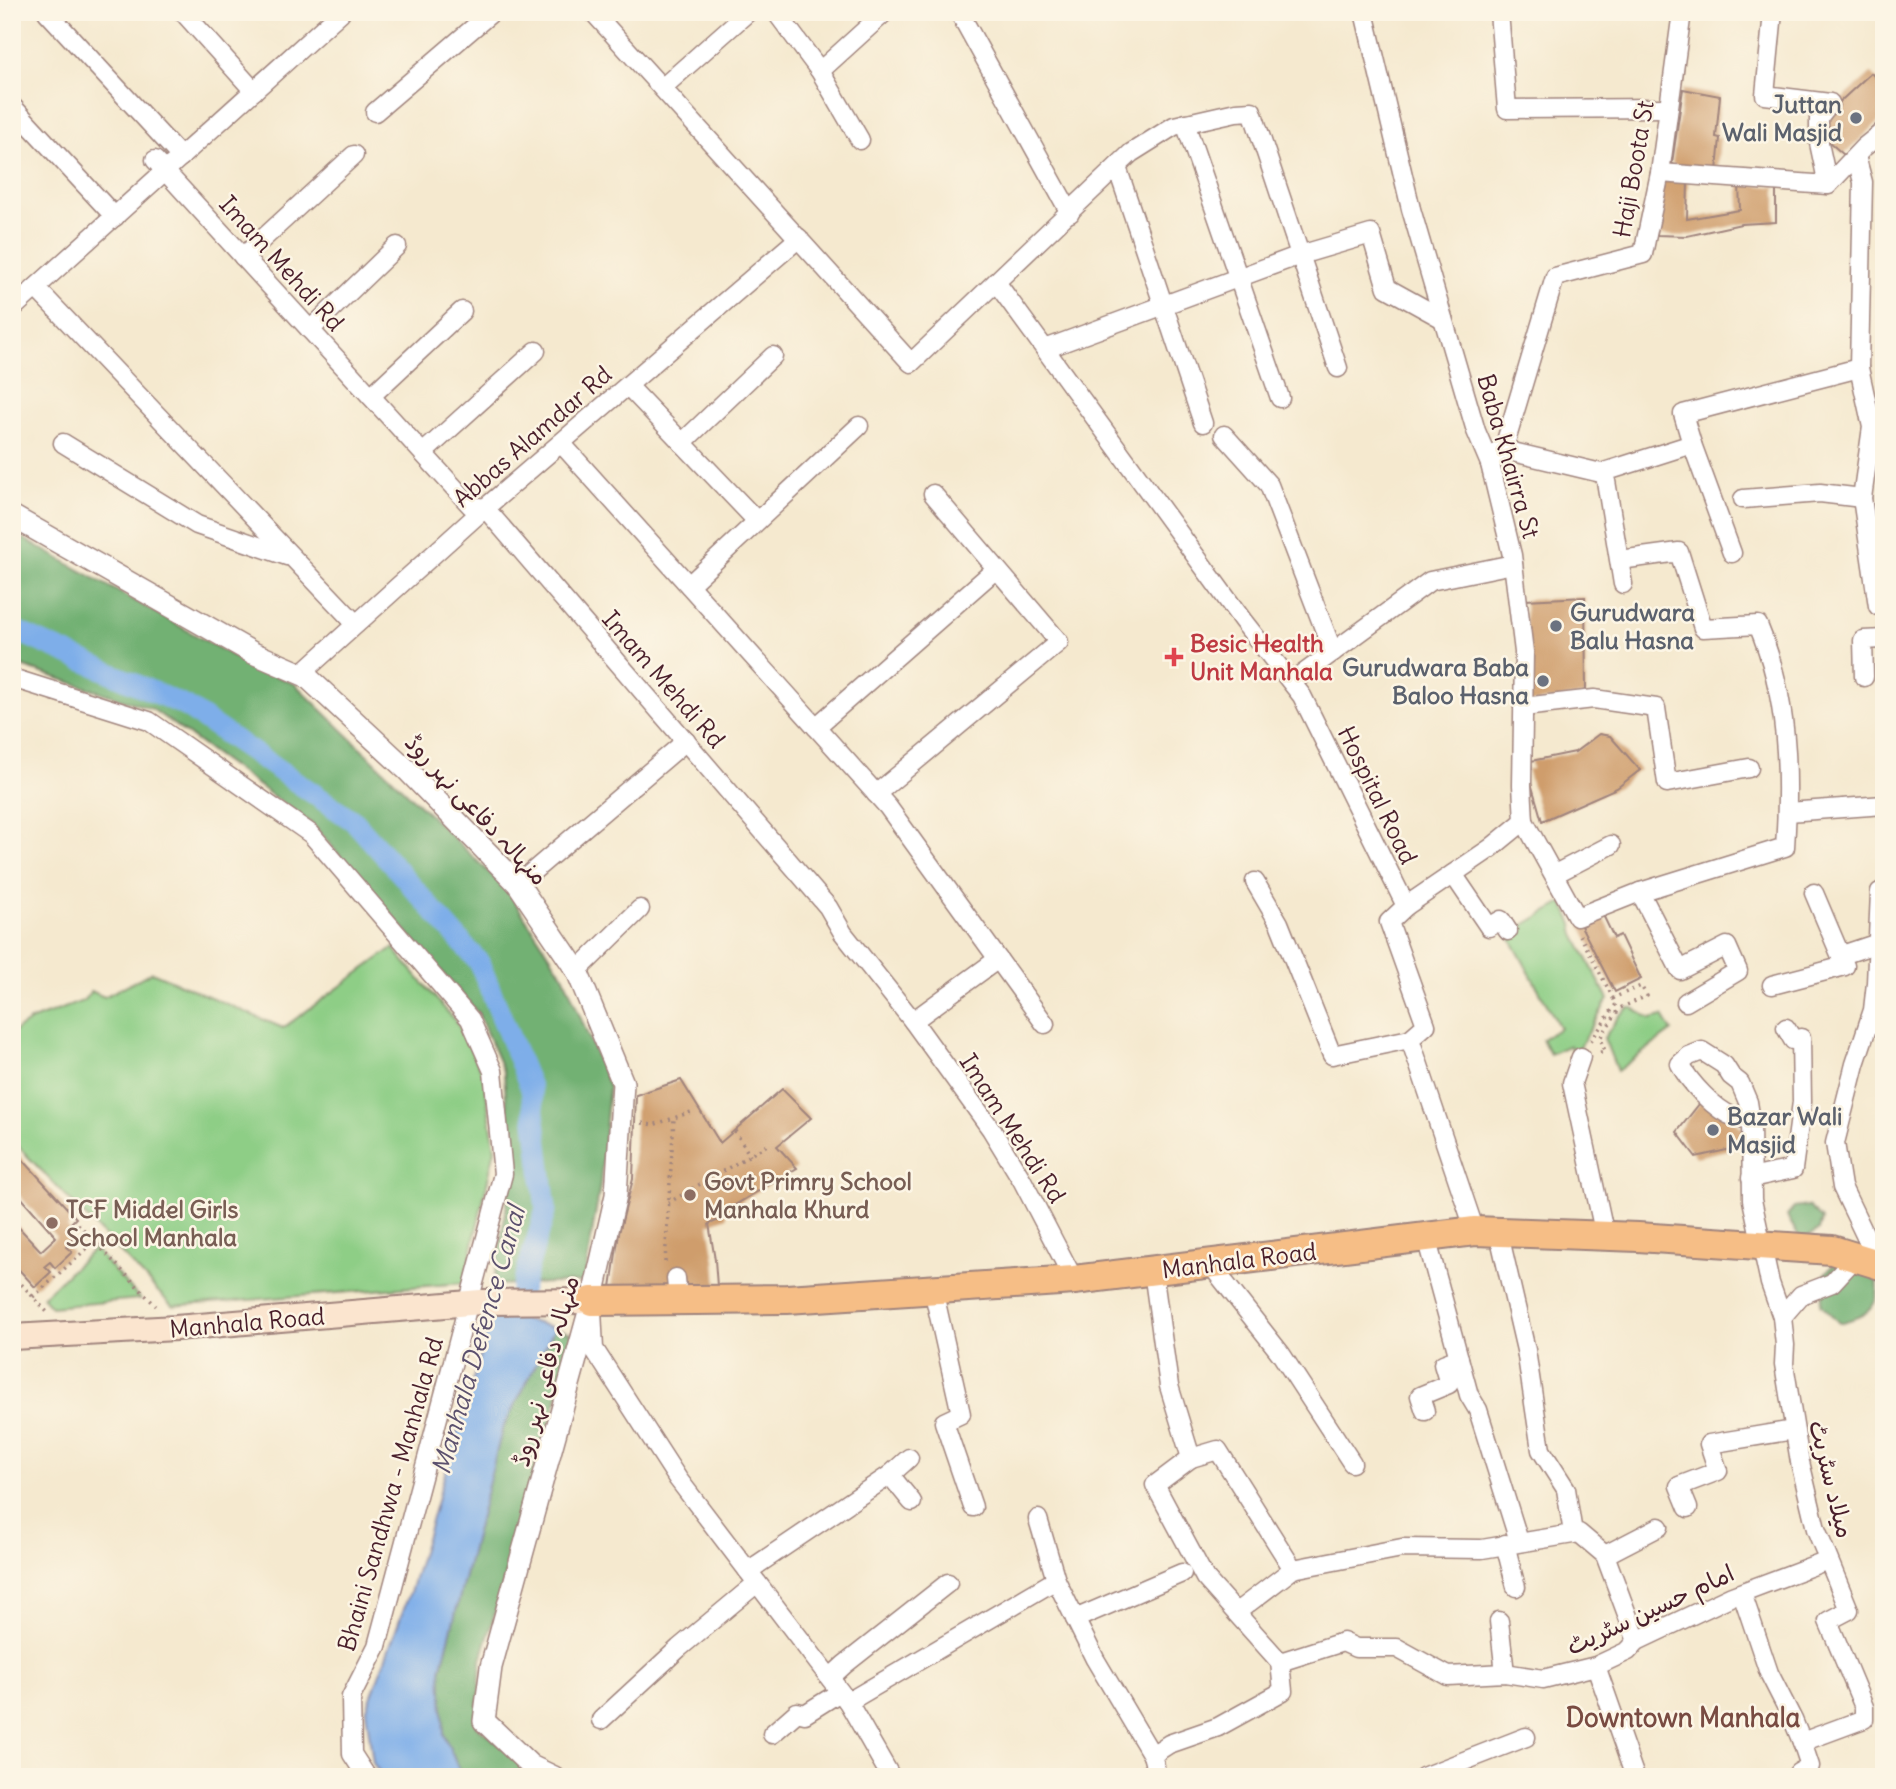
<svg xmlns="http://www.w3.org/2000/svg" width="1896" height="1789" font-family="Delius,'Playpen Sans Arabic',sans-serif">
<rect width="100%" height="100%" fill="#fcf5e5"/>
<filter id="ink" filterUnits="userSpaceOnUse"><feTurbulence type="fractalNoise" baseFrequency=".0143" numOctaves="2"/><feDisplacementMap in="SourceGraphic" scale="14" xChannelSelector="R" yChannelSelector="G"/><feConvolveMatrix kernelMatrix="1 2 1 2 8 2 1 2 1" color-interpolation-filters="sRGB"/></filter>
<filter id="wash" filterUnits="userSpaceOnUse"><feTurbulence type="fractalNoise" baseFrequency=".00686" numOctaves="4" result="noise"/><feDisplacementMap in="SourceGraphic" scale="28" xChannelSelector="R" yChannelSelector="G"/><feGaussianBlur stdDeviation="1.57" result="paint"/><feColorMatrix in="noise" values="0 0 0 0 0 0 0 0 0 0 0 0 0 0 0 0 0 1.4 0 .05"/><feComposite in="paint" operator="in"/></filter>
<g filter="url(#wash)">
<rect width="100%" height="100%" fill="#f5e9cf"/>
<g fill="#8ece86" stroke="#6c7658" stroke-width="2">
<path d="M1563,903L1573,924L1575,935L1608,999L1574,1057L1570,1045L1550,1054L1542,1039L1560,1028L1508,934Z"/>
<path d="M393,948L457,1023L483,1074L495,1149L464,1283L172,1306L12,1140V1033L30,1021L83,1001L91,991L104,997L152,972L283,1028Z"/>
<path d="M1628,1008H1633L1651,1019L1663,1016L1672,1031L1617,1071L1604,1038L1619,1016Z"/>
<path d="M94,1249L140,1299L51,1307L42,1297Z"/>
</g>
<g fill="#72b173" stroke="#5e684f" stroke-width="2">
<path d="M12,532L247,664L295,684L507,890L564,977L609,1087L600,1186L584,1282L493,1285L512,1175L504,1073L478,1013L312,824L152,709L12,663Z"/>
<path d="M1808,1206L1822,1219L1819,1230L1809,1236L1799,1237L1787,1216L1794,1208Z"/>
<path d="M1834,1263C1844,1265 1857,1265 1867,1270C1882,1276 1880,1298 1870,1309C1862,1317 1850,1320 1839,1323L1821,1304L1825,1274Z"/>
<path d="M555,1328L576,1335L481,1660L477,1726L539,1777H462L444,1735L441,1671L502,1430Z"/>
</g>
<path fill="#7eaee9" stroke="#64668a" stroke-width="2" d="M493,1311L555,1328L502,1430L441,1670L444,1735L462,1777H383L373,1763L366,1711L411,1589Z"/>
<g fill="none" stroke-linecap="round" stroke-linejoin="round">
<path stroke="#7eaee9" stroke-width="21" d="M12,629L185,706L355,822L479,962L531,1089L546,1209L505,1343"/>
</g>
<g id="blocks">
<g fill="#cf9d6c">
<path d="M1871,73L1884,86V117L1844,155L1820,134V120Z"/>
<path d="M1683,89L1720,96L1716,137L1720,138L1717,171L1677,167L1672,163Z"/>
<path d="M1658,180L1688,181L1687,219L1740,210L1739,184L1776,187V222L1741,224L1687,236L1657,235Z"/>
<path d="M1585,597L1586,695L1529,703L1525,600Z"/>
<path d="M1599,734L1610,736L1640,770L1617,788L1542,821L1527,769H1532L1531,761L1575,752Z"/>
<path d="M1603,915L1614,938L1620,935L1641,979L1615,992L1581,926Z"/>
<path d="M681,1080L720,1143L782,1089L811,1118L777,1146L797,1168L725,1211L727,1217L709,1224L715,1260L717,1286L611,1287L619,1233L633,1179L636,1095Z"/>
<path d="M1703,1099L1747,1131L1749,1145L1696,1157L1677,1132Z"/>
<path d="M14,1150L76,1218L67,1227L71,1232L72,1241L66,1247L72,1252L55,1268L50,1262L45,1266L51,1272L35,1287L12,1262V1220L41,1251L56,1237L19,1195L12,1201V1152Z"/>
</g>
</g>
</g>
<g filter="url(#ink)">
<use href="#blocks" fill-opacity="0" stroke="#a0847d" stroke-width="2"/>
<g fill="none" stroke-linecap="round" stroke-linejoin="round">
<defs>
<g id="minor">
<path d="M47,12L181,157"/>
<path d="M183,12L254,91"/>
<path d="M593,12L911,363L1131,153L1174,126L1236,112L1252,111L1338,368"/>
<path d="M776,12L820,71L860,140"/>
<path d="M959,12L1070,213"/>
<path d="M1364,12L1411,209L1476,431L1490,464L1512,555L1524,652L1522,785L1524,821L1491,848L1406,906"/>
<path d="M1499,12L1507,109L1668,108"/>
<path d="M1773,12L1765,95L1830,103L1819,117V143L1828,185"/>
<path d="M820,71L885,12"/>
<path d="M662,88L748,12"/>
<path d="M12,106L115,217"/>
<path d="M375,112L492,12"/>
<path d="M1185,123L1280,398"/>
<path d="M1856,156L1863,182L1859,368L1872,427L1862,498L1878,606H1884"/>
<path d="M155,160L471,506L485,508L828,907L843,933L913,1021L991,1129L1022,1180L1074,1280"/>
<path d="M1117,167L1203,423"/>
<path d="M1660,173L1828,185L1864,147L1884,131"/>
<path d="M243,257L354,155"/>
<path d="M996,282L1243,621L1302,696L1406,906L1389,922L1426,1025L1410,1039L1475,1231"/>
<path d="M36,288L356,624"/>
<path d="M12,309L341,12"/>
<path d="M310,330L397,246"/>
<path d="M1045,349L1300,255L1371,234L1387,288L1443,319"/>
<path d="M628,386L757,521"/>
<path d="M371,396L462,311"/>
<path d="M1224,435L1269,485L1333,652"/>
<path d="M63,443L197,525L287,556"/>
<path d="M561,443L888,807L998,959"/>
<path d="M682,443L773,356"/>
<path d="M1692,444L1732,553"/>
<path d="M1500,449L1601,473L1692,444L1683,414L1859,368"/>
<path d="M423,453L536,351"/>
<path d="M1490,464L1506,441L1555,277L1643,254L1660,173L1682,12"/>
<path d="M1606,481L1623,584"/>
<path d="M1743,499L1820,493L1862,498"/>
<path d="M689,585L859,426"/>
<path d="M301,674L485,508L799,238"/>
<path d="M1864,677L1863,640L1884,639"/>
<path d="M12,678L149,721L311,834L470,1019L493,1071L503,1174L377,1646L351,1697L352,1754L367,1777"/>
<path d="M1292,682L1430,581L1513,564"/>
<path d="M1523,707L1594,699L1656,708L1667,783L1749,768"/>
<path d="M816,727L996,569"/>
<path d="M876,794L1059,642L933,494"/>
<path d="M1788,812L1884,805"/>
<path d="M1524,821L1577,917L1640,892L1785,847C1790,772 1788,695 1758,625L1703,628L1679,552L1620,560"/>
<path d="M1453,874L1489,927L1501,920L1508,931"/>
<path d="M1555,874L1611,845"/>
<path d="M1255,882L1279,923L1332,1055L1410,1039"/>
<path d="M518,884L686,741"/>
<path d="M1640,892L1680,970L1727,946L1738,971L1686,1002"/>
<path d="M1842,955L1884,941"/>
<path d="M577,971L640,909"/>
<path d="M1772,985L1845,966L1814,893"/>
<path d="M913,1021L998,959L1045,1024"/>
<path d="M1581,1057L1572,1083L1605,1236"/>
<path d="M1751,1121L1748,1102L1740,1083L1731,1076L1724,1065L1702,1051L1689,1056L1680,1064C1689,1082 1715,1110 1734,1117C1739,1119 1746,1120 1751,1121L1752,1200L1770,1283L1782,1317L1785,1345L1784,1364L1800,1462L1816,1529L1849,1610L1828,1621L1864,1707V1719L1802,1742L1810,1766L1798,1773L1799,1777"/>
<path d="M1751,1178L1793,1169L1802,1102L1801,1038L1793,1040L1786,1028"/>
<path d="M1498,1230L1526,1350L1541,1450L1566,1489L1573,1533"/>
<path d="M1426,1237L1469,1395L1478,1410L1519,1541"/>
<path d="M1210,1264L1281,1354L1352,1463"/>
<path d="M1879,1264L1842,1187L1835,1143L1855,1064L1873,1010L1876,983L1880,892L1884,890"/>
<path d="M1153,1271L1169,1386L1191,1458L1155,1485L1205,1578L1280,1662"/>
<path d="M676,1278L678,1300"/>
<path d="M933,1289L961,1414L944,1422L973,1507"/>
<path d="M592,1310L594,1349L625,1397L678,1479L848,1702L891,1777"/>
<path d="M1782,1317L1801,1295L1832,1283L1856,1257"/>
<path d="M1425,1411L1420,1396L1449,1384L1443,1364L1459,1358"/>
<path d="M1191,1458L1218,1450L1293,1569"/>
<path d="M890,1475L912,1502"/>
<path d="M1688,1508L1679,1486L1718,1471L1709,1444L1794,1430"/>
<path d="M1038,1519L1056,1580L1095,1659L1152,1755"/>
<path d="M1505,1544L1516,1587"/>
<path d="M1605,1555L1659,1527"/>
<path d="M748,1571L890,1475L909,1458"/>
<path d="M1742,1593L1769,1673L1793,1720L1802,1742"/>
<path d="M1238,1611L1293,1569L1402,1548L1482,1549L1579,1533L1605,1555L1637,1641"/>
<path d="M1075,1619L1182,1573"/>
<path d="M1499,1621L1505,1673"/>
<path d="M1596,1666L1635,1777"/>
<path d="M830,1678L844,1665L948,1583"/>
<path d="M848,1702L1056,1580"/>
<path d="M601,1720L679,1648L757,1583"/>
<path d="M772,1734L797,1712L805,1714L840,1692"/>
<path d="M1148,1777L1155,1766L1152,1755L1169,1744L1218,1727L1283,1691L1280,1662L1343,1642L1356,1648H1397L1448,1676L1505,1673L1543,1679L1596,1666L1628,1651L1637,1641L1732,1596L1828,1560"/>
<path d="M1423,1777L1526,1737"/>
</g>
<path id="tertiary" d="M12,516L253,653L306,676L406,769L518,884L577,971L623,1083L616,1195L592,1301L491,1667L484,1721L531,1766L554,1777"/>
<path id="secondary" d="M12,1337L176,1328L481,1302L592,1301"/>
<path id="primary" d="M592,1301L787,1299L1074,1280L1475,1231L1638,1237L1832,1250L1884,1266"/>
</defs>
<use href="#minor" stroke="#a0847d" stroke-width="21"/>
<use href="#tertiary" stroke="#a0847d" stroke-width="24"/>
<use href="#secondary" stroke="#a0847d" stroke-width="28"/>
<use href="#primary" stroke="#a0847d" stroke-width="32"/>
<g stroke="#a0847d" stroke-width="3.5" stroke-dasharray="2 5" stroke-linecap="butt">
<path d="M1580,935L1613,998L1641,986L1647,996L1620,1008L1600,1038L1605,1051L1596,1053"/>
<path d="M1591,1041L1616,1004L1613,998"/>
<path d="M642,1123L653,1125L691,1112"/>
<path d="M735,1131L750,1156"/>
<path d="M668,1203L769,1144"/>
<path d="M78,1224L156,1306"/>
<path d="M665,1262L674,1118"/>
<path d="M12,1274L48,1313"/>
<path d="M33,1297L94,1242"/>
</g>
<use href="#minor" stroke="#fff" stroke-width="18"/>
<use href="#tertiary" stroke="#fff" stroke-width="21"/>
<use href="#secondary" stroke="#fbe5cf" stroke-width="24"/>
<use href="#primary" stroke="#f6be86" stroke-width="28"/>
</g>
</g>
<g fill="#6b7280" stroke="#fcf5e5" stroke-width="2.5">
<circle cx="1856" cy="118" r="7"/>
<circle cx="1556" cy="626" r="7"/>
<circle cx="1543" cy="681" r="7"/>
<circle cx="1713" cy="1130" r="7"/>
</g>
<path fill="#e0444e" stroke="#fcf5e5" stroke-width="2.5" d="M1170.5 646.5h7v7h7v7h-7v7h-7v-7h-7v-7h7z"/>
<g fill="#8d6e63" stroke="#fcf5e5" stroke-width="2.5">
<circle cx="690" cy="1195" r="7"/>
<circle cx="52" cy="1223" r="7"/>
</g>
<g text-anchor="middle" dominant-baseline="central" stroke-width="5" stroke-linejoin="round" paint-order="stroke">
<g font-size="24" font-weight="bold" fill="#5b616d" stroke="#fcf5e5" text-anchor="end">
<text x="1842" y="104">Juttan<tspan x="1842" dy="28">Wali Masjid</tspan></text>
<text x="1570" y="612" text-anchor="start">Gurudwara<tspan x="1570" dy="28">Balu Hasna</tspan></text>
<text x="1529" y="667">Gurudwara Baba<tspan x="1529" dy="28">Baloo Hasna</tspan></text>
<text x="1727" y="1116" text-anchor="start">Bazar Wali<tspan x="1727" dy="28">Masjid</tspan></text>
</g>
<g font-size="24" fill="#4a1f2b" stroke="#fcf5e5">
<text transform="translate(1633 169) rotate(-80)">Haji Boota St</text>
<text transform="translate(282 263) rotate(48)">Imam Mehdi Rd</text>
<text transform="translate(532 436) rotate(-41)">Abbas Alamdar Rd</text>
<text transform="translate(1509 456) rotate(74)">Baba Khairra St</text>
<text transform="translate(664 679) rotate(49)">Imam Mehdi Rd</text>
<text transform="translate(1378 795) rotate(64)">Hospital Road</text>
<text transform="translate(477 809) rotate(47)">منہالہ دفاعی نہر روڈ</text>
<text transform="translate(1013 1128) rotate(57)">Imam Mehdi Rd</text>
<text transform="translate(1239 1260) rotate(-7)">Manhala Road</text>
<text transform="translate(247 1322) rotate(-5)">Manhala Road</text>
<text transform="translate(545 1371) rotate(-75)">منہالہ دفاعی نہر روڈ</text>
<text transform="translate(1832 1479) rotate(76)">میلاد سٹریٹ</text>
<text transform="translate(390 1494) rotate(-74)">Bhaini Sandhwa - Manhala Rd</text>
<text transform="translate(1650 1609) rotate(-25)">امام حسین سٹریٹ</text>
</g>
<g font-size="24" font-weight="bold" fill="#be3a42" stroke="#fcf5e5" text-anchor="start">
<text x="1190" y="643">Besic Health<tspan x="1190" dy="28">Unit Manhala</tspan></text>
</g>
<g font-size="24" font-weight="bold" fill="#785e54" stroke="#fcf5e5" text-anchor="start">
<text x="704" y="1181">Govt Primry School<tspan x="704" dy="28">Manhala Khurd</tspan></text>
<text x="66" y="1209">TCF Middel Girls<tspan x="66" dy="28">School Manhala</tspan></text>
</g>
<g font-size="26" font-style="italic" fill="#5c516e" stroke="#fcf5e5">
<text transform="translate(478 1340) rotate(-74)">Manhala Defence Canal</text>
</g>
<g font-size="26" font-weight="bold" fill="#794b42" stroke="#fcf5e5">
<text x="1683" y="1717">Downtown Manhala</text>
</g>
</g>
<rect width="1896" height="1789" fill="none" stroke="#fcf5e5" stroke-width="42"/>
</svg>
